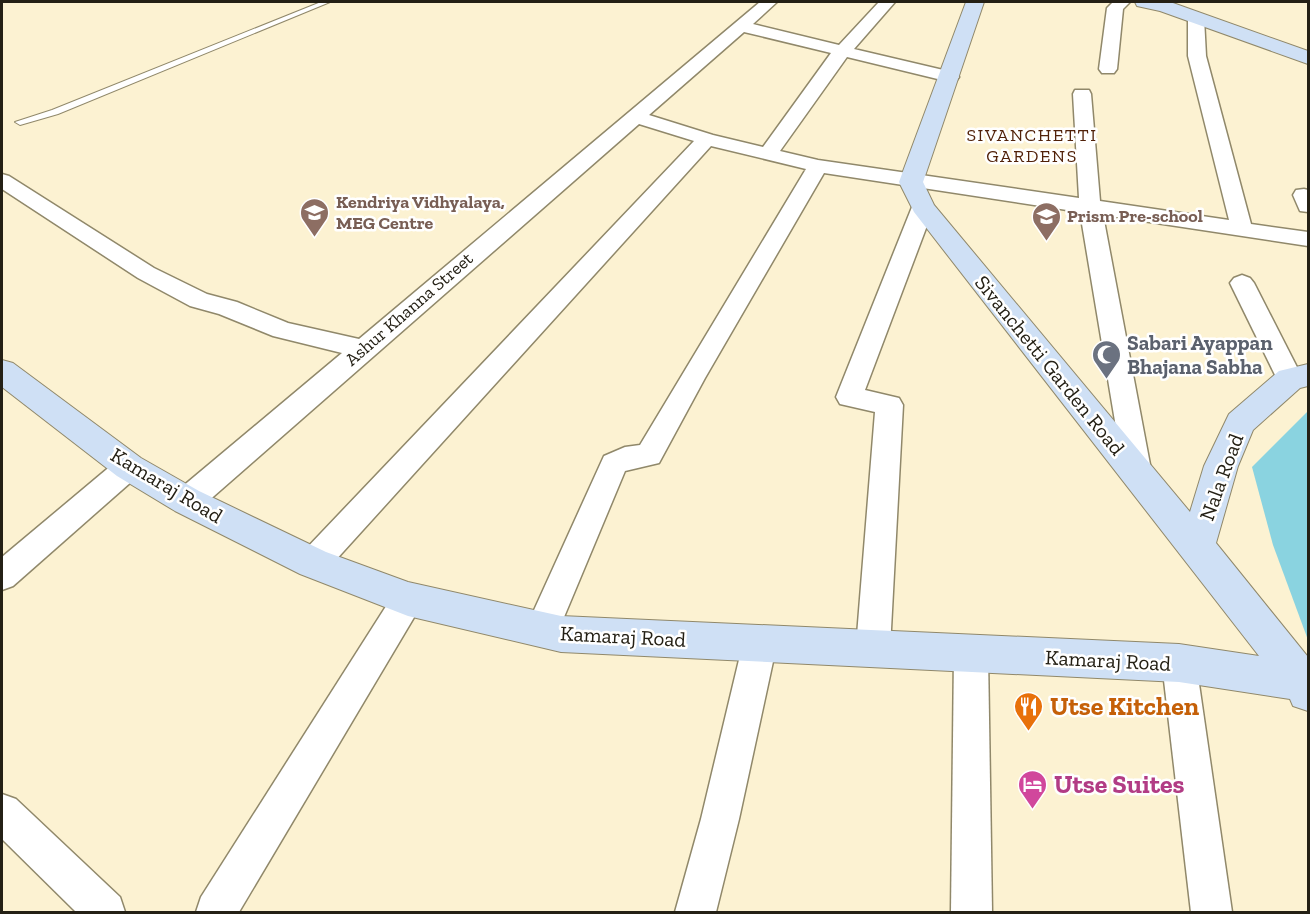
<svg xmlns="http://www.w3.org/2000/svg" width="1310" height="914" font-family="'Zilla Slab',serif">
<rect width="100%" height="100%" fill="#fcf2d2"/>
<path fill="#8ad3e0" d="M1308,411V640L1273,545L1252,467Z"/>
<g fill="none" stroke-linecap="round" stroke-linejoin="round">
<defs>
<path id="lane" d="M321,2H330L58,114L20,125L15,122L52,110Z"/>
<g id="street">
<path d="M760,2H777L753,24L839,45L879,2H895L854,49L956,73L959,77L956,81L950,82L847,57L780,151L818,160L1079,198L1073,94L1075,90H1089L1091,94L1100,201L1229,220L1188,56V18L1190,15H1202L1204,18L1206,56L1251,224L1308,232V246L1103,215L1152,475L1148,483L1138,487L1128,483L1124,475L1080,212L824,173L705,378L659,463L625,471L554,641L542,645L530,641L525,630L604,456L625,447L640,445L806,169L711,146L324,573L313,577L302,573L297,563L302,553L694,141L639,124L198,510L187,513L176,510L172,501L176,492L342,353L273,336L219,314L190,306L138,278L2,189V174L9,176L154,268L207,294L237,302L288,323L359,339ZM744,32L831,53L763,147L713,135L649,115Z"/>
<path d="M1113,2H1130L1123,9L1117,69L1114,73H1102L1099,69L1107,8Z"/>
<path d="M1304,189L1308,190V212L1300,211L1293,195L1296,190Z"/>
<path d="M923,201L931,202L934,207L865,390L899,398L903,405L890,648L885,659L873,664L861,659L856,648L875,412L840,404L836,397L912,207L915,202Z"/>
<path d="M1242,275L1250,278L1254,283L1303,379L1299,386L1290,389L1281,386L1277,379L1230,283L1234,278Z"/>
<path d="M129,456L139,459L143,467L139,475L13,586L2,590V557L119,459Z"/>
<path d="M408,584L419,589L424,599L419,609L239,912H196L201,897L397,589Z"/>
<path d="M760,627L772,632L777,643L739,819L716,912H675L701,819L743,643L748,632Z"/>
<path d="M971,638L983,643L988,654L992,912H951L954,654L959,643Z"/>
<path d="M1179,647L1191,652L1196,663L1232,912H1191L1162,663L1167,652Z"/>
<path d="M2,794L16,799L120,897L125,912H76L2,839Z"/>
</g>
<g id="secondary">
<path d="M966,2H984L923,182L934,205L1190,512L1204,466L1229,414L1279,371L1308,364V386L1300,388L1253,430L1238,466L1216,543L1308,657V711L1293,706L1290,699L1179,682L561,652L408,616L300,574L175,511L117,476L2,387V360L13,363L141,458L199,491L326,552L408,582L561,616L1179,644L1259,656L914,212L899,182Z"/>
<path d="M1135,2L1173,3L1308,51V64L1160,11L1137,6Z"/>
</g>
</defs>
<use href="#lane" stroke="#90886a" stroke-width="2"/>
<use href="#street" stroke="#90886a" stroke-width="3"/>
<use href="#secondary" stroke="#90886a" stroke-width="2"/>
<use href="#lane" fill="#fff" fill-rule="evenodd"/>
<use href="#street" fill="#fff" fill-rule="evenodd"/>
<use href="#secondary" fill="#cfe0f5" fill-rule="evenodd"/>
</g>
<defs>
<symbol id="school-pin" viewBox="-11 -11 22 30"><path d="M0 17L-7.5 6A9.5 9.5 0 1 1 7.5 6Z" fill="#8d6e63" stroke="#fff"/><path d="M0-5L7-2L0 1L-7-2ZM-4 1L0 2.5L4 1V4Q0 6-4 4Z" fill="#fff"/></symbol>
<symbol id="mosque-pin" viewBox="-11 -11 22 30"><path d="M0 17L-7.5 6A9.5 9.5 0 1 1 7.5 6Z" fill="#6b7280" stroke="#fff"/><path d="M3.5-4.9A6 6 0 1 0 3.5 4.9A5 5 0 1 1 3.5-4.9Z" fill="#fff"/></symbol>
<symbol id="restaurant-pin" viewBox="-11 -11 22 30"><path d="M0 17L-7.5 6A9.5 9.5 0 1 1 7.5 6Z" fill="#e8710a" stroke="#fff"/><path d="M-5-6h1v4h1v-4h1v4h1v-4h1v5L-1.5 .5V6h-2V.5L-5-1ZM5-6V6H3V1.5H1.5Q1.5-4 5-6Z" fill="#fff"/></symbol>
<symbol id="hotel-pin" viewBox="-11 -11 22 30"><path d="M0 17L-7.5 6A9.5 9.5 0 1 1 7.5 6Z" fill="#d1479c" stroke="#fff"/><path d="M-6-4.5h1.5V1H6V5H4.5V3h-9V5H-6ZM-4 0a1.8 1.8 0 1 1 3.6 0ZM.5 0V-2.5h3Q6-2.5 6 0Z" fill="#fff"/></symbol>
</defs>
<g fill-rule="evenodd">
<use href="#school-pin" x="298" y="196" width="33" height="45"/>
<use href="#school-pin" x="1030" y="200" width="33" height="45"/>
<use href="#mosque-pin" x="1090" y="338" width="33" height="45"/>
<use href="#restaurant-pin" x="1012" y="690" width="33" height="45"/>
<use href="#hotel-pin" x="1016" y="768" width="33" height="45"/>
</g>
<g text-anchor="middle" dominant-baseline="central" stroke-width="5" stroke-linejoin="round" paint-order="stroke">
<g font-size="18" letter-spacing="1.5" fill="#512108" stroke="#fff">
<text x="1032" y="135">SIVANCHETTI<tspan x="1032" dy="21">GARDENS</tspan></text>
</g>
<g font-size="18" font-weight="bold" fill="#785e54" stroke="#fff" text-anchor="start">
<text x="336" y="202">Kendriya Vidhyalaya,<tspan x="336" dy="21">MEG Centre</tspan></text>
<text x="1067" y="216">Prism Pre-school</text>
</g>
<g font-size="18" fill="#242015" stroke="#fff">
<text transform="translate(409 309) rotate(-41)">Ashur Khanna Street</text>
</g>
<g font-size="21" font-weight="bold" fill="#5b616d" stroke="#fff" text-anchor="start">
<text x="1127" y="342">Sabari Ayappan<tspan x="1127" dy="24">Bhajana Sabha</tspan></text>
</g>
<g font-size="21" fill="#242015" stroke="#fff">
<text transform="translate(1050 365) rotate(51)">Sivanchetti Garden Road</text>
<text transform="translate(1221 477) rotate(-70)">Nala Road</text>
<text transform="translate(167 485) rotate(31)">Kamaraj Road</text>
<text transform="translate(623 636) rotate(3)">Kamaraj Road</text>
<text transform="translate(1108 660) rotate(3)">Kamaraj Road</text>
</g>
<g font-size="26" font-weight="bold" fill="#c56008" stroke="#fff" text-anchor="start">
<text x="1050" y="706">Utse Kitchen</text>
</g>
<g font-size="26" font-weight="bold" fill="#b23c85" stroke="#fff" text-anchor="start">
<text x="1054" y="784">Utse Suites</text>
</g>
</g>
<rect width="1310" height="914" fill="none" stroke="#242015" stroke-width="6"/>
</svg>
